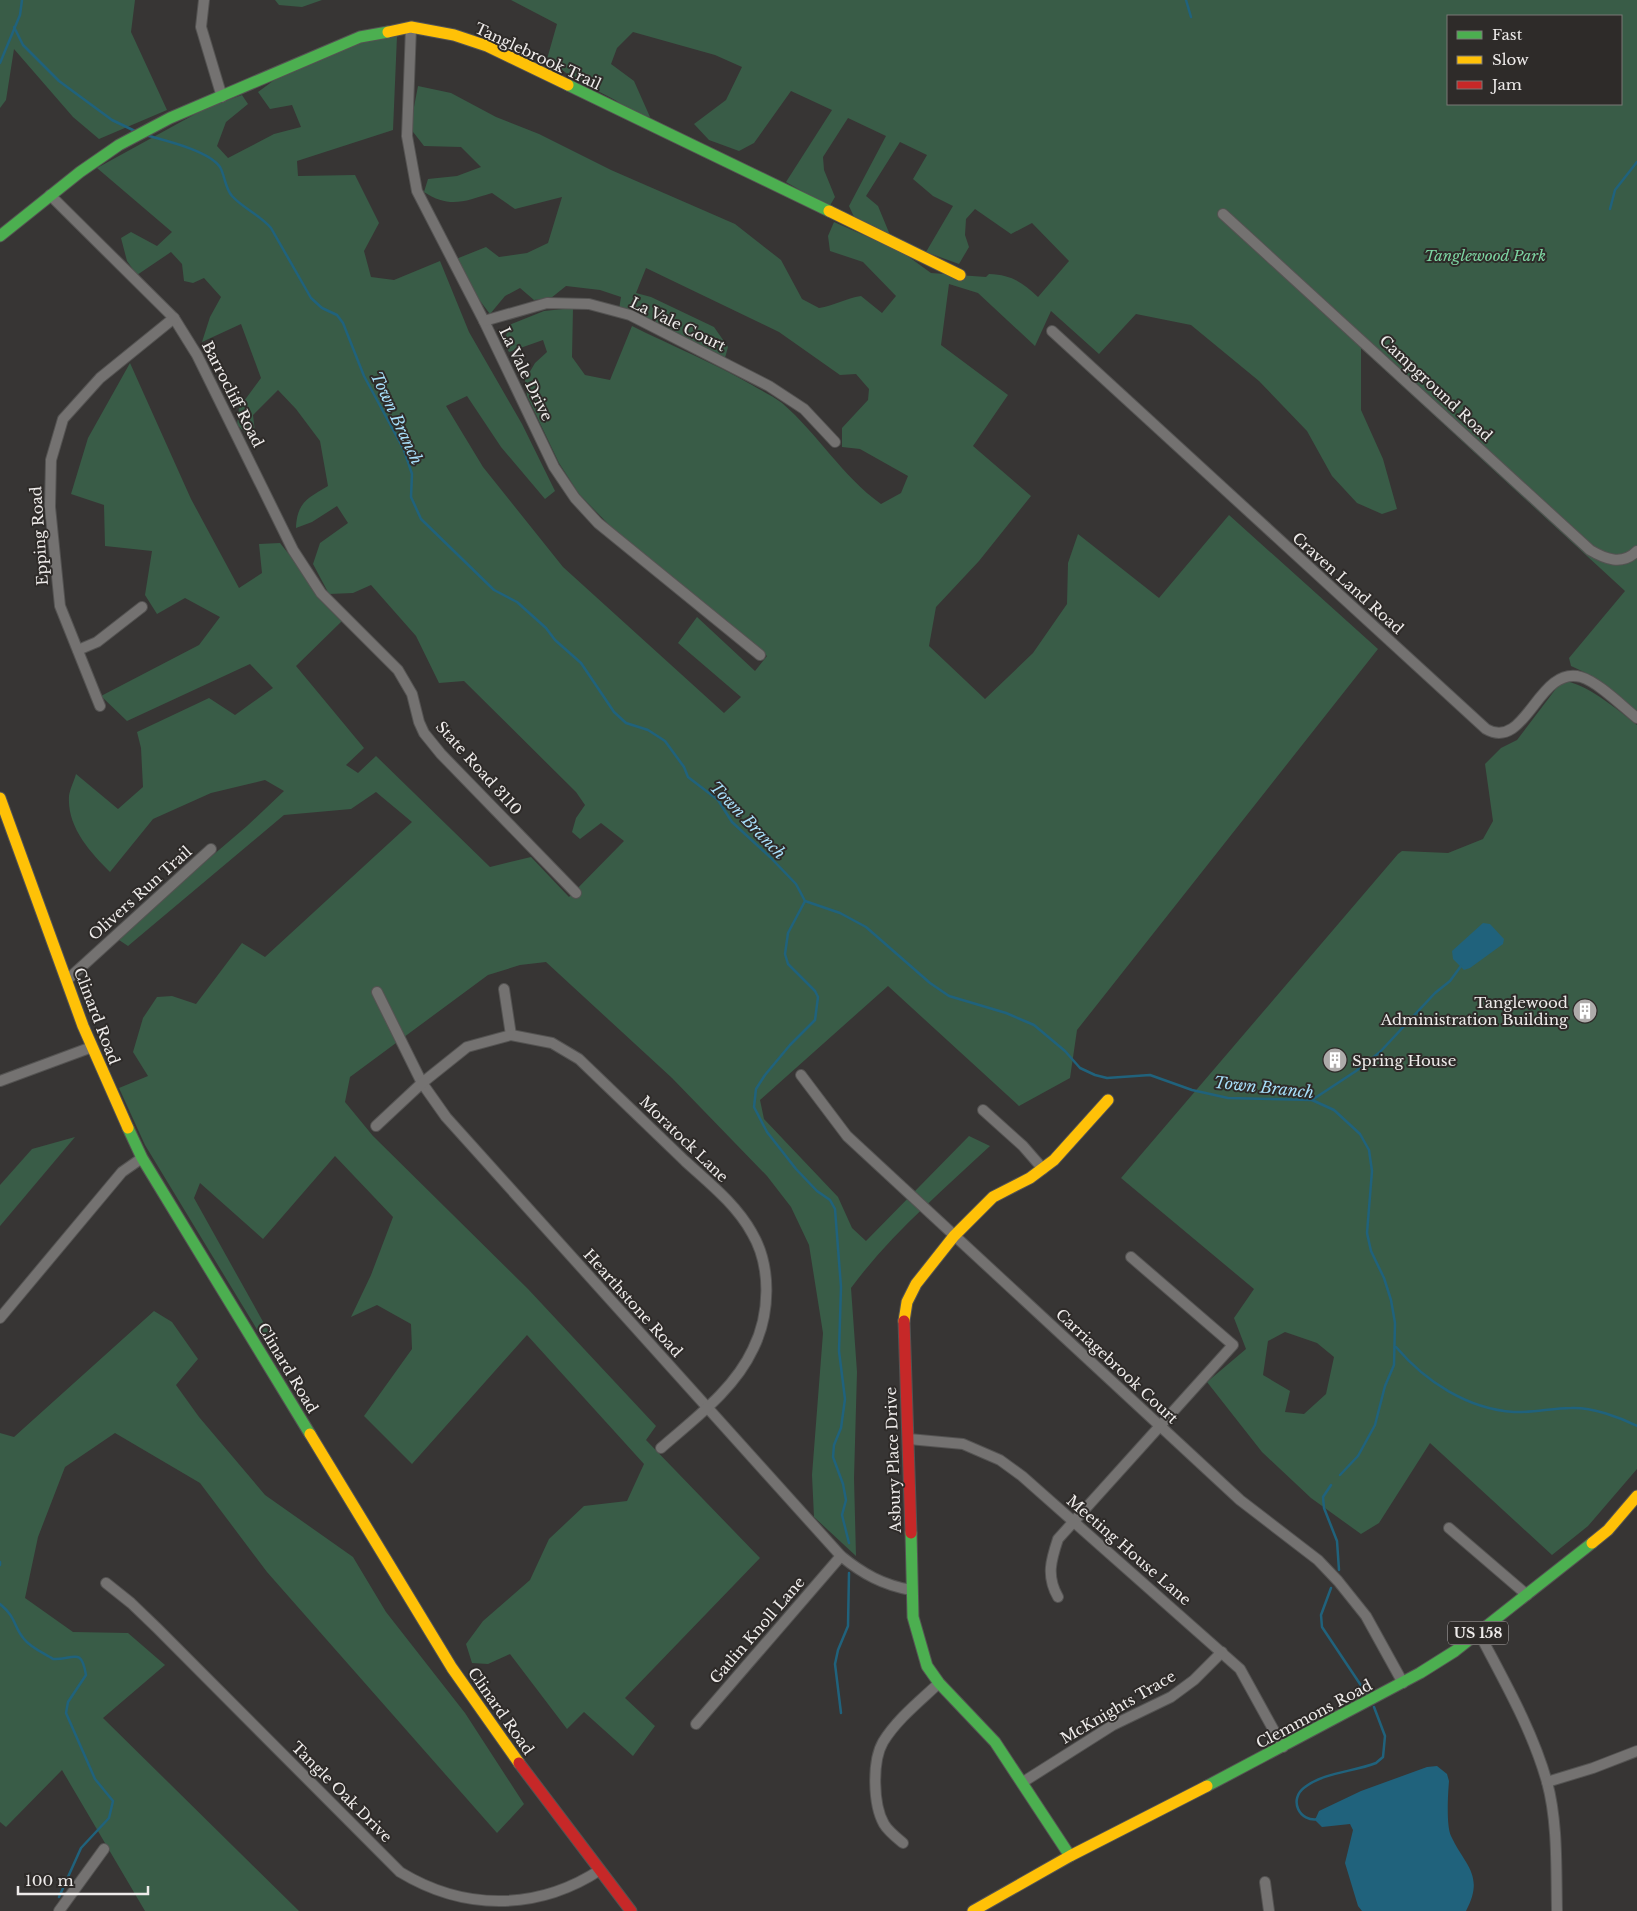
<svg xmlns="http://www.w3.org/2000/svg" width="1637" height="1911" font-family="'Libre Baskerville',serif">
<rect width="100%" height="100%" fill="#373534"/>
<g fill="#395c47" fill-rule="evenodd">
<path d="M0,0H135L131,32L167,110L99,139L73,117L14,49L6,100L0,108Z"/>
<path d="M275,0H322L302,7L279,5Z"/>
<path d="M511,0H1637V714L1584,672L1571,666L1569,658L1625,591L1361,348V410L1383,459L1397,509L1382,514L1357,503L1332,476L1307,431L1259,381L1191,325L1136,314L1099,354L1051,311L1035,346L978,293L949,284L941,345L1008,395L973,446L1031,496L979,561L936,607L929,646L985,699L1033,653L1067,604L1068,563L1078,534L1159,598L1229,515L1378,649L1077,1030L1070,1078L1019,1106L888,986L760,1100L764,1119L838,1197L852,1228L866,1241L969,1136L990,1146C942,1191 890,1235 851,1288L857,1372L854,1478L856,1556L814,1517L812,1475L823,1333L809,1245L791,1207L767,1176L672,1078L546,962L520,965L488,975L350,1077L345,1102L373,1136L528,1289L656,1426L646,1440L760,1558L625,1698L655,1726L633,1756L584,1712L567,1729L510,1654L488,1664L472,1663L466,1644L483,1621L530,1580L549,1539L584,1506L627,1501L644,1464L527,1335L412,1464L364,1416L412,1349L411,1324L377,1305L351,1317L371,1275L393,1217L335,1156L263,1239L200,1183L194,1198L271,1336L264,1341L145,1145L119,1088L148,1076L133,1052L143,1018L157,997L172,996L196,1004L242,943L265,957L412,822L376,792L351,809L284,815L128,946L116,938L247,826L284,791L265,780L211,793L153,819L110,872C90,852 67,827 69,796C70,789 74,781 76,774L118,809L143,787L141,748L137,732L209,698L235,715L273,688L250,664L127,721L101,696L199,645L220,617L185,598L157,614L145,595L152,551L105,546L104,505L71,494L88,438L130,363L191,499L239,588L262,573L259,544L280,543L342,621L296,666L364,748L346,765L358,773L376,756L490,867L531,857L569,897L624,841L601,823L580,839L572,832L576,818L585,805L576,792L464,681L439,683L416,636L371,585L353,593L329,594L313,564L320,543L348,523L337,506L312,522L296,528C297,502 308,498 328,486L320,441L296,409L278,390L253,415L255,432L249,436L237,425L239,408L261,378L241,324L202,342L210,317L221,297L204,278L193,283L184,281L182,264L171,252L137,275L127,261L121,238L131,232L157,246L172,232L97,168L208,107L242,95L248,104L226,122L217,146L228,158L274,134L301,127L292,105L270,109L258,92L277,78L362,42L397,36L393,130L297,161L298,176L355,175L379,223L364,251L371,277L394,280L440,261L469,332L522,424L555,491L545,499L501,447L467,396L446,406L483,467L563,567L724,713L741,697L678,643L697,617L755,671L767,656L619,535L579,494L559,463L527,396L525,380L535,363L547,352L543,340L509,352L504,343L509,325L544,311L573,308L572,357L585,375L610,380L632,326C672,346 714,363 752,385C762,391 773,396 782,403C818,434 842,476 881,504L901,493L908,476L860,449L842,447V428L868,400L869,389L856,374L840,375L779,332L646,268L636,293L651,297L714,327L728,347L725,358L619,309L621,297L600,290L566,286L551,298L534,300L520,288L505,296L490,314L471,289L456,259L486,247L499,257L527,253L548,243L562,197L515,209L492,193C465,201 450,209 424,192L428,179L457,176L481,167L461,147L424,146L410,128L418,86L451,93L496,117L539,134L611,170L735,224L781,260L802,299L819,308C834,306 846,298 861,296L882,313L896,296L863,262L830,251L828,236L834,222L902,252L931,273L986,277L989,274C1012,275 1022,282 1038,297L1069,261L1032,223L1011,234L975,209L966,219L965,235L969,247L959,264L926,252L953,206L933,196L913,179L927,155L900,142L866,196L878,206L890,235L854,217L849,206L886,136L848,118L823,157L824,170L835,197L829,207L786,182L832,110L791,91L754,143L739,151L709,140L694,124L726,100L742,67L715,55L633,32L617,48L611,64L634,81L650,117L636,115L615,100L573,78L547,59L557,24ZM1448,16H1621V104H1448Z"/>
<path d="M1567,681C1594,689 1615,708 1637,725V1469L1588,1526L1552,1555L1430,1443L1379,1523L1361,1534L1311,1498L1262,1452L1207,1382L1246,1349L1234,1318L1254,1289L1121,1178L1398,854L1402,851L1448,853L1483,839L1493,821L1485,764L1501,748L1517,740L1558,686ZM1285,1332L1317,1343L1334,1357L1326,1394L1304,1414L1285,1412L1290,1391L1263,1375L1268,1341Z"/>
<path d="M75,1137L0,1226V1185L32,1149Z"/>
<path d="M154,1311L172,1322L198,1359L176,1385L199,1417L265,1495L353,1557L386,1612L465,1713L524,1804L497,1833L267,1572L200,1483L115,1433L65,1467L38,1537L25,1598L73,1632L128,1633L165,1665L103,1718L299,1911H145L62,1770L6,1827L0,1822V1433L14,1437Z"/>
</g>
<g fill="#20627c">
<path d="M1483,923L1490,924L1504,939L1503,944L1470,968L1464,970L1453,959L1452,951Z"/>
<path d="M1437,1766L1447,1774L1449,1781C1448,1794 1446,1825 1451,1836C1465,1866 1485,1875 1466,1911H1362L1358,1906L1345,1863L1353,1830L1350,1824L1322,1827L1315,1820L1319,1811L1361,1791L1427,1767Z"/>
</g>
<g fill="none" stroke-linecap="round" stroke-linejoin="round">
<g stroke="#20627c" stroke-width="2.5">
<path d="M1186,0L1191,17"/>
<path d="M14,27L23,45L59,81L112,120L135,131"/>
<path d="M0,63L20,15L22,0"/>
<path d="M149,136C167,141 209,151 220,167C225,176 225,188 232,196C244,209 260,215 271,228L311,298L322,308L337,315L343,323L364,376L404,450L412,474L411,497L421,519L494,590L517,602L546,628L555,640L581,663L614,712L626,723L648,730L665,741L684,767L688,777L718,800L732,822L770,857L796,884L805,901L840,913L866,927L930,983L949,996L1006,1013L1034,1025L1065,1051L1080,1068L1095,1075L1107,1078L1150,1075L1192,1090L1228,1098L1312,1100L1334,1110L1360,1134L1369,1150L1372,1171L1367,1233L1371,1251L1384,1278L1391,1300L1395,1323L1394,1365L1385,1386L1375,1425L1358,1456L1340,1475"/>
<path d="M1610,209L1615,190L1637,162"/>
<path d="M805,901L788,933L785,954L788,964L815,991L818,997L815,1020L790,1045L765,1075L756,1089L754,1107L767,1132L796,1169L817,1191L830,1200L835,1209L841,1287L839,1351L845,1399L841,1428L834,1445L833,1457L843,1484L846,1500L842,1515L849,1543"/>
<path d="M1312,1100L1356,1071L1380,1052L1435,993L1450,981L1461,966"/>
<path d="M1396,1347C1425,1381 1467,1409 1514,1412C1533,1413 1552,1408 1571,1408C1592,1407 1619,1417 1637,1426"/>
<path d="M1331,1485L1323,1497L1324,1508L1337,1541L1339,1570"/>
<path d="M0,1562V1565"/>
<path d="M1331,1588L1321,1615L1322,1627L1366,1693"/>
<path d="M0,1604C17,1618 13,1626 24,1639C31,1648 44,1653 53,1659C74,1660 81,1646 86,1675L68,1702L66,1713L95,1779L113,1801L109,1818L81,1848L59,1897"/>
<path d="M841,1713L835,1664L838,1650L848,1626L849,1573"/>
<path d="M1319,1819C1299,1823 1288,1799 1305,1787C1325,1772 1353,1772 1376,1763L1383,1757L1385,1736L1374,1707"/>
</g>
<defs>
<g id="street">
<path d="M204,0L201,27L222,97"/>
<path d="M411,27L407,136L417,191L484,321L554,467L575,498L598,523L760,655"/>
<path d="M50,195L174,318L197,355L293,550L321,593L398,670L412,694L419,722L424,733L441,754L576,893"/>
<path d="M1223,214L1590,550C1605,559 1622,566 1637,551"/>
<path d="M484,321L547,303L589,304L630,315L769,386L804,409L835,442"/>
<path d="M1052,331L1486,729C1526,752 1538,665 1581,677C1598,682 1622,706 1637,718"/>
<path d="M78,650L97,642L142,607"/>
<path d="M100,706L60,606L50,507L51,460L63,419L100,378L174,318"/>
<path d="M67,980L211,849"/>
<path d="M504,989L511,1035"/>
<path d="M377,992L422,1083L446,1117L841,1556C863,1574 883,1585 911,1590"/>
<path d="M801,1075L847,1136L1240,1500L1318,1560L1338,1581L1366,1616L1403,1683"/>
<path d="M0,1081L92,1047"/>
<path d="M983,1110L1023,1146L1043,1169"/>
<path d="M376,1126L422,1083L467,1047L511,1035L552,1043L579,1059C614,1093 650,1127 685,1161C709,1183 736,1204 752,1233C772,1267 770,1315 753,1349C734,1390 694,1419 661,1448"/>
<path d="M0,1318L122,1172L142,1158"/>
<path d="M909,1439L963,1444L1000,1460L1022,1476L1240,1669L1283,1747"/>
<path d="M1449,1528L1527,1595"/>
<path d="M106,1583L131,1603L157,1628L400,1872C464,1911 537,1911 600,1870"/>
<path d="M1058,1597C1046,1576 1051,1560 1058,1539L1233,1345L1131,1257"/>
<path d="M1479,1633C1504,1681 1532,1729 1547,1782C1558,1822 1556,1869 1557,1911"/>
<path d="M696,1724L841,1556"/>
<path d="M1023,1782L1113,1725L1171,1697L1194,1680L1222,1652"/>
<path d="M1547,1782L1593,1768L1637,1751"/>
<path d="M903,1843C897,1838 888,1831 884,1824C873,1805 872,1761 883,1742C897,1719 920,1701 939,1683"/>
<path d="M1265,1882L1269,1911"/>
<path d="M59,1911L104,1849"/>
</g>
<g id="fast">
<path d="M568,85L829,211"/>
<path d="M0,236L80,172L119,145L170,118L360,37L388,32"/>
<path d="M128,1128L142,1158L310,1434"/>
<path d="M911,1533L913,1617L927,1666L939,1683L995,1742L1070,1856"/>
<path d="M1207,1786L1420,1673L1455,1651L1592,1543"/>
</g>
<g id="slow">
<path d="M388,32L411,27L454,35L487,46L568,85"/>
<path d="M829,211L960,275"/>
<path d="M0,798L83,1026L128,1128"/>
<path d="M904,1321L907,1302L916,1284L954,1236L993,1197L1030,1178L1054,1160L1108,1100"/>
<path d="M310,1434L452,1668L519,1763"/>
<path d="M1592,1543L1608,1530L1637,1496"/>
<path d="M973,1911L1070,1856L1207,1786"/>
</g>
<g id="jam">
<path d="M904,1321L911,1533"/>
<path d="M519,1763L631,1911"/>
</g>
</defs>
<use href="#street" stroke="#545352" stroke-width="12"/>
<use href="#fast" stroke="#545352" stroke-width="13"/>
<use href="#slow" stroke="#545352" stroke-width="13"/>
<use href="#jam" stroke="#545352" stroke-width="13"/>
<use href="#street" stroke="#747271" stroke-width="10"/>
<use href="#fast" stroke="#4caf50" stroke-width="11"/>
<use href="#slow" stroke="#ffc107" stroke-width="11"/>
<use href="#jam" stroke="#c62828" stroke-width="11"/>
</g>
<defs>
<symbol id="building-disc" viewBox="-11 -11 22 22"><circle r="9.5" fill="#aeabaa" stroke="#2e2b29"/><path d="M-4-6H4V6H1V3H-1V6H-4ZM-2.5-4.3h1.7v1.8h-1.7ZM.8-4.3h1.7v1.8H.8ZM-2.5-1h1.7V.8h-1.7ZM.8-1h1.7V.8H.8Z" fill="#fff"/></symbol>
</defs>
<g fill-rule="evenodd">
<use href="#building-disc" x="1571" y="997" width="28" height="28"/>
<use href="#building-disc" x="1321" y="1046" width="28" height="28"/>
</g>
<g text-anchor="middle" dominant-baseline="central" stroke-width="4" stroke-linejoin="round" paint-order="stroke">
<rect fill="#2e2b29" stroke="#b4b1b0" stroke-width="1" x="1448" y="1621.5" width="60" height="23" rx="4"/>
<g font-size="14" font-weight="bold" fill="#eeebea">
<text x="1478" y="1633">US 158</text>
</g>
<g font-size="15" fill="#eeebea" stroke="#2e2b29">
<text transform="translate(538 56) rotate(25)">Tanglebrook Trail</text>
<text transform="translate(678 324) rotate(26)">La Vale Court</text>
<text transform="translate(526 374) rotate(64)">La Vale Drive</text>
<text transform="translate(1436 388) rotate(43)">Campground Road</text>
<text transform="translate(233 394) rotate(63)">Barrocliff Road</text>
<text transform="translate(39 536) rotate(-94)">Epping Road</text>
<text transform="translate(1348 583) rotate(42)">Craven Land Road</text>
<text transform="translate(479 768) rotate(48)">State Road 3110</text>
<text transform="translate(140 893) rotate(-42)">Olivers Run Trail</text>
<text transform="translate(97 1016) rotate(69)">Clinard Road</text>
<text transform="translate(684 1139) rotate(44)">Moratock Lane</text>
<text transform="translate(633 1303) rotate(48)">Hearthstone Road</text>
<text transform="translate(1117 1366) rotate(43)">Carriagebrook Court</text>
<text transform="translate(288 1368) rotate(59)">Clinard Road</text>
<text transform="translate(893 1460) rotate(-92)">Asbury Place Drive</text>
<text transform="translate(1129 1550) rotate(41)">Meeting House Lane</text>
<text transform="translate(757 1630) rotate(-49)">Gatlin Knoll Lane</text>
<text transform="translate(1118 1707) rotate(-30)">McKnights Trace</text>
<text transform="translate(501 1711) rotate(55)">Clinard Road</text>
<text transform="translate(1314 1714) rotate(-28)">Clemmons Road</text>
<text transform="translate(342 1792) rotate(45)">Tangle Oak Drive</text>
</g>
<g font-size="15" font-style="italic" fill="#7dd5a2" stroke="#2e2b29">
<text x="1485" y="255">Tanglewood Park</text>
</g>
<g font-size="15" fill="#eeebea" stroke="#2e2b29" text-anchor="end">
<text x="1568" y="1002">Tanglewood<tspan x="1568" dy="17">Administration Building</tspan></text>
<text x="1352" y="1060" text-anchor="start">Spring House</text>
</g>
<g font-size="16" font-style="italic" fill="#a7def9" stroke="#2e2b29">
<text transform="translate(397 418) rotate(65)">Town Branch</text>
<text transform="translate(748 820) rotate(46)">Town Branch</text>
<text transform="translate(1264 1087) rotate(6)">Town Branch</text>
</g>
</g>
<rect x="1447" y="15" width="175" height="90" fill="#2e2b29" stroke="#7b7876"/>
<rect x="1457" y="31" width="25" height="8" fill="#4caf50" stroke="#7b7876"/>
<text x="1492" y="40" font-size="15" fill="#eeebea">Fast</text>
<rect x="1457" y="56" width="25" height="8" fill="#ffc107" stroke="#7b7876"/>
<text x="1492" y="65" font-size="15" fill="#eeebea">Slow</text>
<rect x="1457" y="81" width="25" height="8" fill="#c62828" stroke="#7b7876"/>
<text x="1492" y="90" font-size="15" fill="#eeebea">Jam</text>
<path d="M18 1886v8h130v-8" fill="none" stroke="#eeebea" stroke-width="2.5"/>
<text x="25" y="1886" font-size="15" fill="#eeebea" stroke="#2e2b29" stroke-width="4" paint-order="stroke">100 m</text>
</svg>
